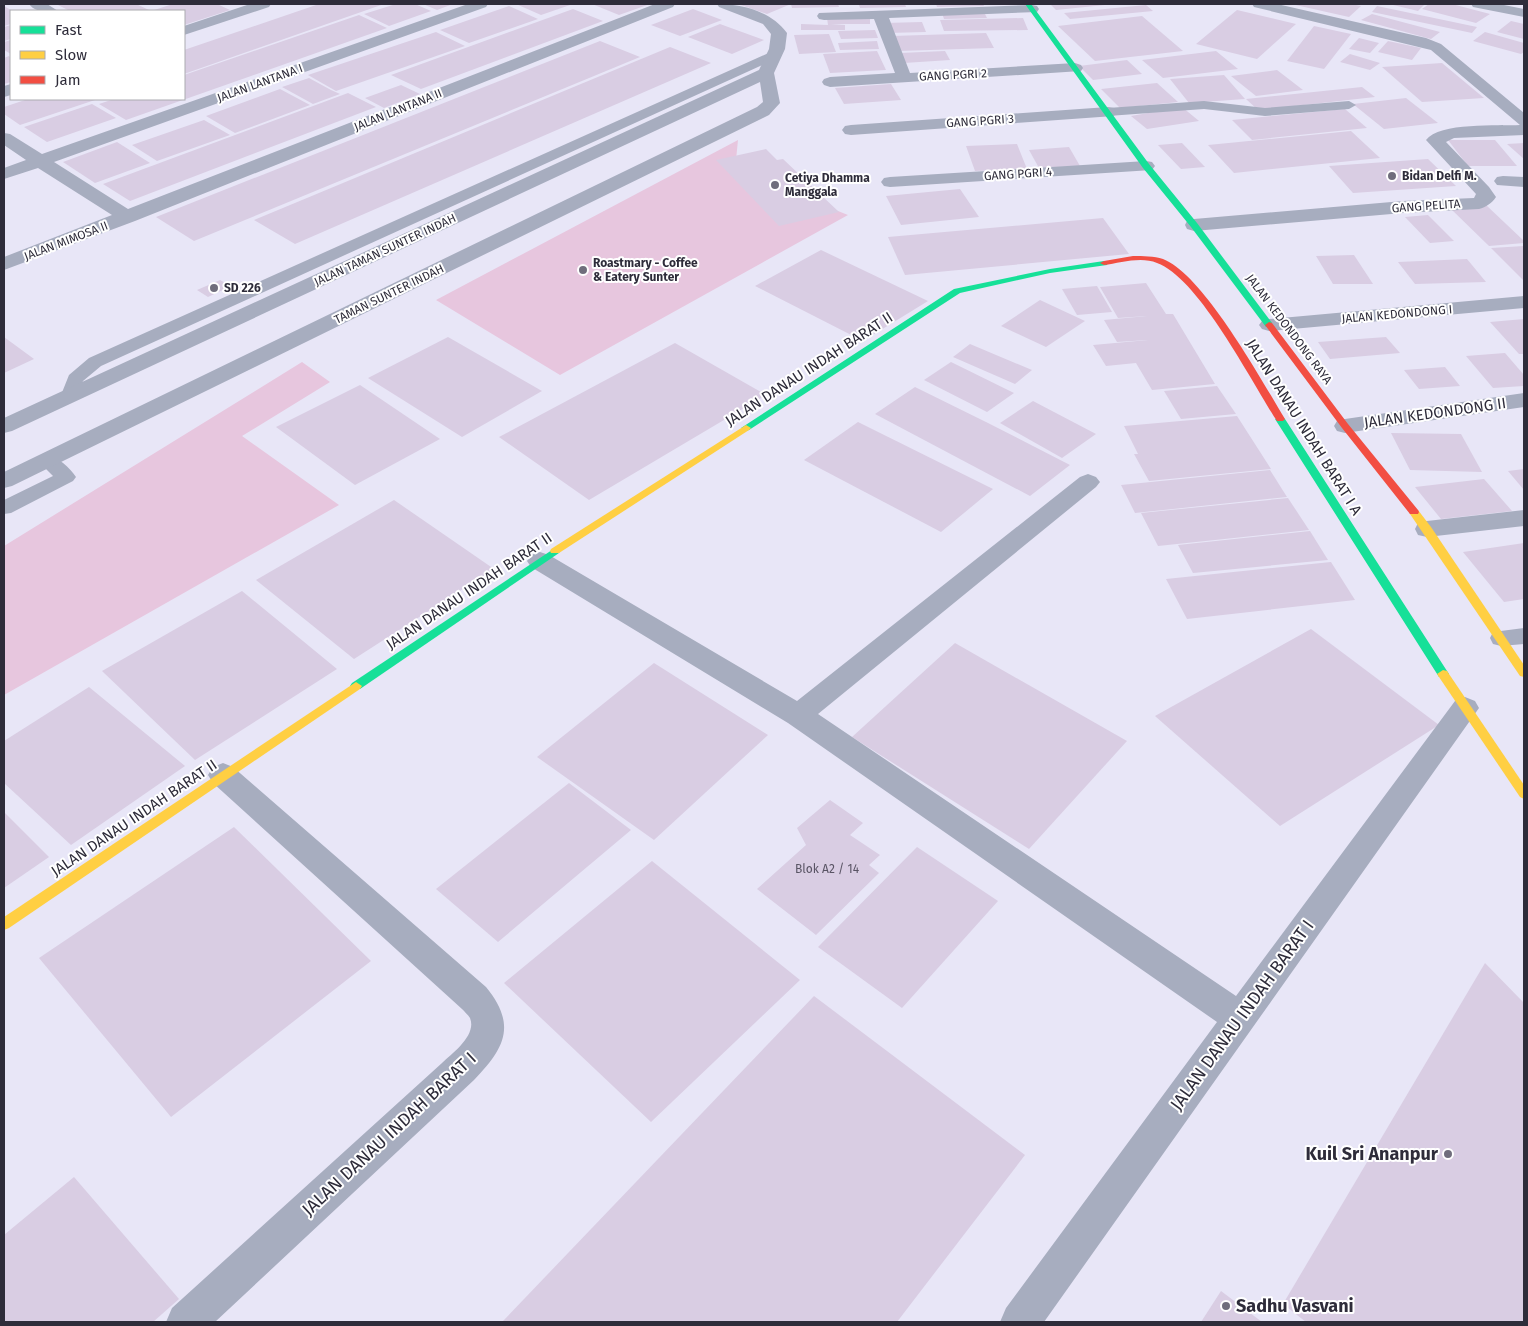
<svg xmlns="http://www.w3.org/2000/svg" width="1528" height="1326" font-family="'Fira Sans',sans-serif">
<rect width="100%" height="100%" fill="#e8e6f7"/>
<g fill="#e7c6de">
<path d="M738,140L735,170L848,215L560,375L436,300Z"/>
<path d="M302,362L330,382L242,436L339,505L4,695V546Z"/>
</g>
<g fill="#d9cde3">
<path d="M56,4H136L149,10L70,11Z"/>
<path d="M173,4H217L230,10L184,25V11H151Z"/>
<path d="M319,4H384L184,74V50Z"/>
<path d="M396,4H415L431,11L389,26L364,14Z"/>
<path d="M423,4H453L437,10Z"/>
<path d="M516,4H573L541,15Z"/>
<path d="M592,4H650L619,15Z"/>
<path d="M738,4H838L839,7L792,8L791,4L767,14Z"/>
<path d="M905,4L906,7L860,8L859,5Z"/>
<path d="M936,4H983L984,6L937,7Z"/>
<path d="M1050,4H1105V5L1056,10Z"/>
<path d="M1291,4H1351L1361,6L1349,17Z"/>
<path d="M1389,4H1425L1418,11Z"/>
<path d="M1429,4H1452L1490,14L1476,23L1422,9Z"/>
<path d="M1146,5L1153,11L1070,19L1064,13Z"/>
<path d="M4,6L11,10V24L4,26Z"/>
<path d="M509,6L538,19L469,43L440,30Z"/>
<path d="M1377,6L1477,27L1472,33L1372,12Z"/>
<path d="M573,9L603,21L421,89L391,75Z"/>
<path d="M693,9L722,20L680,36L651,25Z"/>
<path d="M1237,10L1296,24L1257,59L1196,44Z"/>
<path d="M984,12L987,18L944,19L942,13Z"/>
<path d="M1372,14L1440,32L1431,39L1361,20Z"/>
<path d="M359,15L387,28L126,120L99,104L114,99H184V75Z"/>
<path d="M1142,16L1183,51L1095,61L1058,26Z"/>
<path d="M827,18H870V24H831L845,25V30H801V24L828,25Z"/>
<path d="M1023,18L1028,30L944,31L940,20Z"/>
<path d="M1511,21L1524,24V39L1497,32Z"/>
<path d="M922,22L926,32L887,33L884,23Z"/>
<path d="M720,24L764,40L732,54L688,37Z"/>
<path d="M11,25V39L4,41V27Z"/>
<path d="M1314,26L1351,34L1324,69L1287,61Z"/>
<path d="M875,30L878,38L841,39L838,31Z"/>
<path d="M436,32L465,46L336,91L308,75Z"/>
<path d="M1485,32L1524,43V52L1521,54L1473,41Z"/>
<path d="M986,33L994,48L898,51L892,36Z"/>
<path d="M829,34L836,52L799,54L794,35Z"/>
<path d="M1359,38L1379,43L1370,53L1349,49Z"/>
<path d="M11,40V54L4,50V42Z"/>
<path d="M600,41L640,57L194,241L156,217Z"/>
<path d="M877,41L879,49L840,50L838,43Z"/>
<path d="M1388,41L1421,48L1412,60L1378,52Z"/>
<path d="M670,47L711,63L295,244L254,220Z"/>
<path d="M877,51L886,70L830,73L823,54Z"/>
<path d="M945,51L950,60L904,63L900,53Z"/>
<path d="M1216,51L1238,69L1163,78L1142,60Z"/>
<path d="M1350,54L1380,63L1370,70L1340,62Z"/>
<path d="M9,56L11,58V82L4,84V58Z"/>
<path d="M1127,60L1142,74L1093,80L1079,66Z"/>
<path d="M1442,63L1484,98L1422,102L1382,67Z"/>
<path d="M1277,70L1303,90L1256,96L1231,76Z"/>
<path d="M1224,75L1245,99L1189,103L1170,79Z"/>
<path d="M309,78L331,90L340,94L313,104L282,87Z"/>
<path d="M1157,83L1178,102L1120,108L1101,89Z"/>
<path d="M891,84L901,100L844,104L835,88Z"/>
<path d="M401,85L420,94L384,108L365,98Z"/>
<path d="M1362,87L1375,97L1258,110L1246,99Z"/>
<path d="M280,89L310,105L235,133L206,116Z"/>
<path d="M348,93L376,107L130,201L103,184Z"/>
<path d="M1406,98L1438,123L1384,129L1353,104Z"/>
<path d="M28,99H98L20,125L4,114V107Z"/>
<path d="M92,104L116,118L47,142L24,127Z"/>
<path d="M1182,107L1199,121L1147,129L1131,116Z"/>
<path d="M1345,109L1367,128L1252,140L1232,120Z"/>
<path d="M204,120L230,135L157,161L132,145Z"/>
<path d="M1351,131L1380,158L1234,173L1208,145Z"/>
<path d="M1448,140H1495L1517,166H1468Z"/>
<path d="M117,142L150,163L95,183L63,162Z"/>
<path d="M1182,143L1205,167L1181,169L1158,145Z"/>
<path d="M1524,143V159L1507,144Z"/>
<path d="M1017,144L1027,169L975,171L966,146Z"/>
<path d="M1069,147L1080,166L1039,168L1029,150Z"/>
<path d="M766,149L777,160L783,159L839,212L779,226L716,160Z"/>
<path d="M1428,159L1456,186L1353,193L1329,166Z"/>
<path d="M960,189L979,217L901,225L886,196Z"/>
<path d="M1486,205L1524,241V243L1489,246L1450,208Z"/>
<path d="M1428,215L1454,241L1430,243L1405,217Z"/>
<path d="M1103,218L1129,254L905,275L888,237Z"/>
<path d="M1524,246V281L1491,248Z"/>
<path d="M821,250L928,301L863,341L755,286Z"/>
<path d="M1354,255L1373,284H1333L1316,256Z"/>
<path d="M1467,259L1486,282L1415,284L1398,262Z"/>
<path d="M220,280L231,286L208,297L197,290Z"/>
<path d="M1146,283L1166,314H1173L1215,384L1152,390L1136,363L1106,366L1093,345L1148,340L1117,342L1104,320L1147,316L1118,318L1100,287Z"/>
<path d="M1097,286L1112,312L1077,315L1062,289Z"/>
<path d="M1040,300L1085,321L1046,347L1001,326Z"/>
<path d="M1524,319V354H1519L1490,322Z"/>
<path d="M4,337L34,359L4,373Z"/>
<path d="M448,337L542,391L462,437L368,378Z"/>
<path d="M1386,337L1400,353L1330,359L1318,342Z"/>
<path d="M675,343L766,395L589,500L499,437Z"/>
<path d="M970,344L1032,370L1015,384L953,357Z"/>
<path d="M1505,353L1524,375V386L1493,388L1466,356Z"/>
<path d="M951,362L1014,393L987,412L924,380Z"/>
<path d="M1445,367L1460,386L1419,389L1404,370Z"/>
<path d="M360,385L440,439L355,485L276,427Z"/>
<path d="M1217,386L1236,414L1181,419L1164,391Z"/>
<path d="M915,387L988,423L1070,465L1030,496L875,414Z"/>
<path d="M1033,401L1096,434L1062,458L1000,423Z"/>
<path d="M1237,416L1271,469L1149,481L1134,454H1138L1124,426Z"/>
<path d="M858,422L993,489L941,532L804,460Z"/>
<path d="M1391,433L1461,434L1482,472L1410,470Z"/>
<path d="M1524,469V490L1508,471Z"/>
<path d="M1270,470L1287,497L1135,513L1121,485Z"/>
<path d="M1484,479L1512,511L1441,519L1415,487Z"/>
<path d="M1288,498L1309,530L1158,546L1141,513Z"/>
<path d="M394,500L494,569L354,659L256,580Z"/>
<path d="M1310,531L1328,560L1193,573L1178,545Z"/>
<path d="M1524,543V599L1504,602L1463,552Z"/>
<path d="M1331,562L1355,600L1187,619L1166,579Z"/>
<path d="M242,591L337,669L195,760L102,671Z"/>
<path d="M1311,629L1439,725L1280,826L1155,716Z"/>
<path d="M955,643L1127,741L1029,849L852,737Z"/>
<path d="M654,663L768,735L654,840L537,757Z"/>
<path d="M89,687L185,766L71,845L4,783V741Z"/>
<path d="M569,783L631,830L498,942L436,889Z"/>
<path d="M830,800L863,823L850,835L880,855L869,865L879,873L816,935L757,889L806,845L797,828Z"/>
<path d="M4,812L49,857L4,888Z"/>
<path d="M234,827L371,961L171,1117L39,958Z"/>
<path d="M917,847L998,901L902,1008L818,947Z"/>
<path d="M652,861L800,980L651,1122L504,983Z"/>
<path d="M1485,963L1524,1003V1322H1306L1283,1304Z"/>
<path d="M814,996L1025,1155L897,1322H502Z"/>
<path d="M74,1177L179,1299L153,1322H4V1235Z"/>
<path d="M1221,1291L1262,1322H1201Z"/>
</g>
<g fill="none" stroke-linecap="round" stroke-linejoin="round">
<g fill="#a7adbf" fill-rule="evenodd">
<path d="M773,51L779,55L778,58L101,366L83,381L76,399L70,400L64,399L61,395L69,375L89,358Z"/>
<path d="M1204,101L1265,108L1349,101L1356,105L1349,109L1265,116L1204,109L1108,116L1101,112L1108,108Z"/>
<path d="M47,454C58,457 70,468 76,477L73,481L11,513L4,514V500L53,476L37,460L40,456Z"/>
<path d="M1524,628V644L1501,646L1493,644L1490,638L1493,632Z"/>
</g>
<g fill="#a7adbf" fill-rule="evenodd">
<path d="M29,4H47L58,11C48,12 35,13 29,4Z"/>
<path d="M250,4H271L269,7L184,35V26Z"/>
<path d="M468,4H488L486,7L54,162L128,209L655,4H675L673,7L135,221L4,270V257L112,215L38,168L4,179V168L26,160L4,145V133L10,134L42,154Z"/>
<path d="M717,4C742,4 771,11 787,33L785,49L774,73L780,103L769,115L12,486L4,488V472L757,107L763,102L760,82L12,431L4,433V418L759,70L769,49L771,34L763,24L719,7Z"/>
<path d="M1252,4H1277L1426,38L1441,44L1524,113V135L1454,138L1446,142L1489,187L1496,197C1492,203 1486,207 1479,209L1403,213L1194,231L1187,229L1185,225L1187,221L1194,219L1403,201L1474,198L1476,194L1426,140C1439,122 1499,126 1520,125L1431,50L1254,7Z"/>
<path d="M1471,4H1499L1524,9V17L1473,7Z"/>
<path d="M1032,5L1037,6L1039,9L1037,12L889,18L910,73L1075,63L1081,65L1083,68L1081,71L830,87L824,85L822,82L824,79L830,77L895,73L874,19L824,20L819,19L817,16L819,13Z"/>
<path d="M11,84V95L4,97V86Z"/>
<path d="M1108,107L1114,108L1116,112L1114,116L851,135L845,134L842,130L845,126L851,125Z"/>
<path d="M1146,161L1152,162L1155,166L1152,170L890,187L884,186L881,182L884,178L890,177Z"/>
<path d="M1503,176L1524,177V187L1497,185L1494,181L1497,177Z"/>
<path d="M1524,296V308L1269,331L1262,329L1259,325L1262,321L1269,319Z"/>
<path d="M1524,393V407L1345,433L1337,431L1334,426L1337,421L1345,419Z"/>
<path d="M1088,474L1096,477L1100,482L1096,487L818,714L1236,996L1455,701L1465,697L1475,701L1479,708L1044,1322H1000L1006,1308L1217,1022L788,723L531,567L527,561L531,555L540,552L549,555L797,701L1080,477Z"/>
<path d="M1524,510V526L1427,537L1418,535L1415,529L1418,523L1427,521Z"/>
<path d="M223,763L233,767L486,987C517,1025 505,1048 474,1080L215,1322H166L172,1308L442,1063C453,1053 477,1035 470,1018C468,1015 464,1011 462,1009L213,783L208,775L213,767Z"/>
</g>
<g fill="#16e098" fill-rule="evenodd">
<path d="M1025,4H1031L1149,164L1197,223L1272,323V327H1266L1191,227L1143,168Z"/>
<path d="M1104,261L1108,263L1107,265L1050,273L960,293L749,430L746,431L741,428L954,289L1050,269Z"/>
<path d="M1280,416L1285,419L1447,671L1449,674L1447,677H1439L1275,419Z"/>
<path d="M555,548L560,551L559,553L360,689H352L350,686L352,683Z"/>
</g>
<g fill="#ffcf43" fill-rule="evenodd">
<path d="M746,425L751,428L749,430L559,553H551L550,551L551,549Z"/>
<path d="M1414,509L1418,510L1431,527L1524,665V677L1520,676L1410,514L1409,512Z"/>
<path d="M1443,670L1447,671L1524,785V799L1520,797L1439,677L1437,674Z"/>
<path d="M356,682L362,686L360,689L9,928L4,930V917Z"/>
</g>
<g fill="#f24e42" fill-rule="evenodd">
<path d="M1133,256C1143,256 1154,256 1163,259C1203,274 1262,381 1285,419L1283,421H1277C1252,383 1199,278 1157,263C1141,256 1120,263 1104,265L1100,263L1104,261Z"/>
<path d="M1269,322L1272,323L1348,424L1418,510L1419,512L1418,514H1410L1342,428L1265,325Z"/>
</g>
</g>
<g fill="#6f6d7c" stroke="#fff" stroke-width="2">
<circle cx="1392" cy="176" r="5"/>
<circle cx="775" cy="185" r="5"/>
<circle cx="583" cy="270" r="5"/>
<circle cx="214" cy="288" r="5"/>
<circle cx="1448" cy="1154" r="5"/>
<circle cx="1226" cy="1306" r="5"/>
</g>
<g text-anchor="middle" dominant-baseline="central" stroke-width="4" stroke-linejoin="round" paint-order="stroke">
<g font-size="12" fill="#2e2c3a" stroke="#fff">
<text transform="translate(953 75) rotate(-3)">GANG PGRI 2</text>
<text transform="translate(260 83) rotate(-20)">JALAN LANTANA I</text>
<text transform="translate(398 110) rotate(-22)">JALAN LANTANA II</text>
<text transform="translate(980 121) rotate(-4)">GANG PGRI 3</text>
<text transform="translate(1018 174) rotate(-4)">GANG PGRI 4</text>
<text transform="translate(1426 206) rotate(-4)">GANG PELITA</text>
<text transform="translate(66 241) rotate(-21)">JALAN MIMOSA II</text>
<text transform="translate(385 250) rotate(-25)">JALAN TAMAN SUNTER INDAH</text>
<text transform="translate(389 294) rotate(-26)">TAMAN SUNTER INDAH</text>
<text transform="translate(1397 314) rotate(-5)">JALAN KEDONDONG I</text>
<text transform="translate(1289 329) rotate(53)">JALAN KEDONDONG RAYA</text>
</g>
<g font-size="12" font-weight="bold" fill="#2e2c3a" stroke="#fff" text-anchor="start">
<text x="1402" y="176">Bidan Delfi M.</text>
<text x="785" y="178">Cetiya Dhamma<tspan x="785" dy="14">Manggala</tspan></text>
<text x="593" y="263">Roastmary - Coffee<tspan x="593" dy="14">&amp; Eatery Sunter</tspan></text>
<text x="224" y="288">SD 226</text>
</g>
<g font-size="12" fill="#595464">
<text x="827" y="869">Blok A2 / 14</text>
</g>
<g font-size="15" fill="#2e2c3a" stroke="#fff">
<text transform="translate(809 369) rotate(-33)">JALAN DANAU INDAH BARAT II</text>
<text transform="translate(1435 413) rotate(-8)">JALAN KEDONDONG II</text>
<text transform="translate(1304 427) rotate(58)">JALAN DANAU INDAH BARAT I A</text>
<text transform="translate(469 591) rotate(-34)">JALAN DANAU INDAH BARAT II</text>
<text transform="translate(134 818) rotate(-34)">JALAN DANAU INDAH BARAT II</text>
</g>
<g font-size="18" fill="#2e2c3a" stroke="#fff">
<text transform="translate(1242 1015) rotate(-54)">JALAN DANAU INDAH BARAT I</text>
<text transform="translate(389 1134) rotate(-43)">JALAN DANAU INDAH BARAT I</text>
</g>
<g font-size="18" font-weight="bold" fill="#2e2c3a" stroke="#fff" text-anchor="end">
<text x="1438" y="1154">Kuil Sri Ananpur</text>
<text x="1236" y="1306" text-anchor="start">Sadhu Vasvani</text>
</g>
</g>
<rect width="1528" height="1326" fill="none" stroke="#2e2c3a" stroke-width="10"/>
<rect x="10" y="10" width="175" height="90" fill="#ffffff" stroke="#ababb0"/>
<rect x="20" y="26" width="25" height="8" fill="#16e098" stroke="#ababb0"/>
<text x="55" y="35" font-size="15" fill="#2e2c3a">Fast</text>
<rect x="20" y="51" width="25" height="8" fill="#ffcf43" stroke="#ababb0"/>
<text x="55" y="60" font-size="15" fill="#2e2c3a">Slow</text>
<rect x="20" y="76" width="25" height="8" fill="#f24e42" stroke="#ababb0"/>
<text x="55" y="85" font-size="15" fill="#2e2c3a">Jam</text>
</svg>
